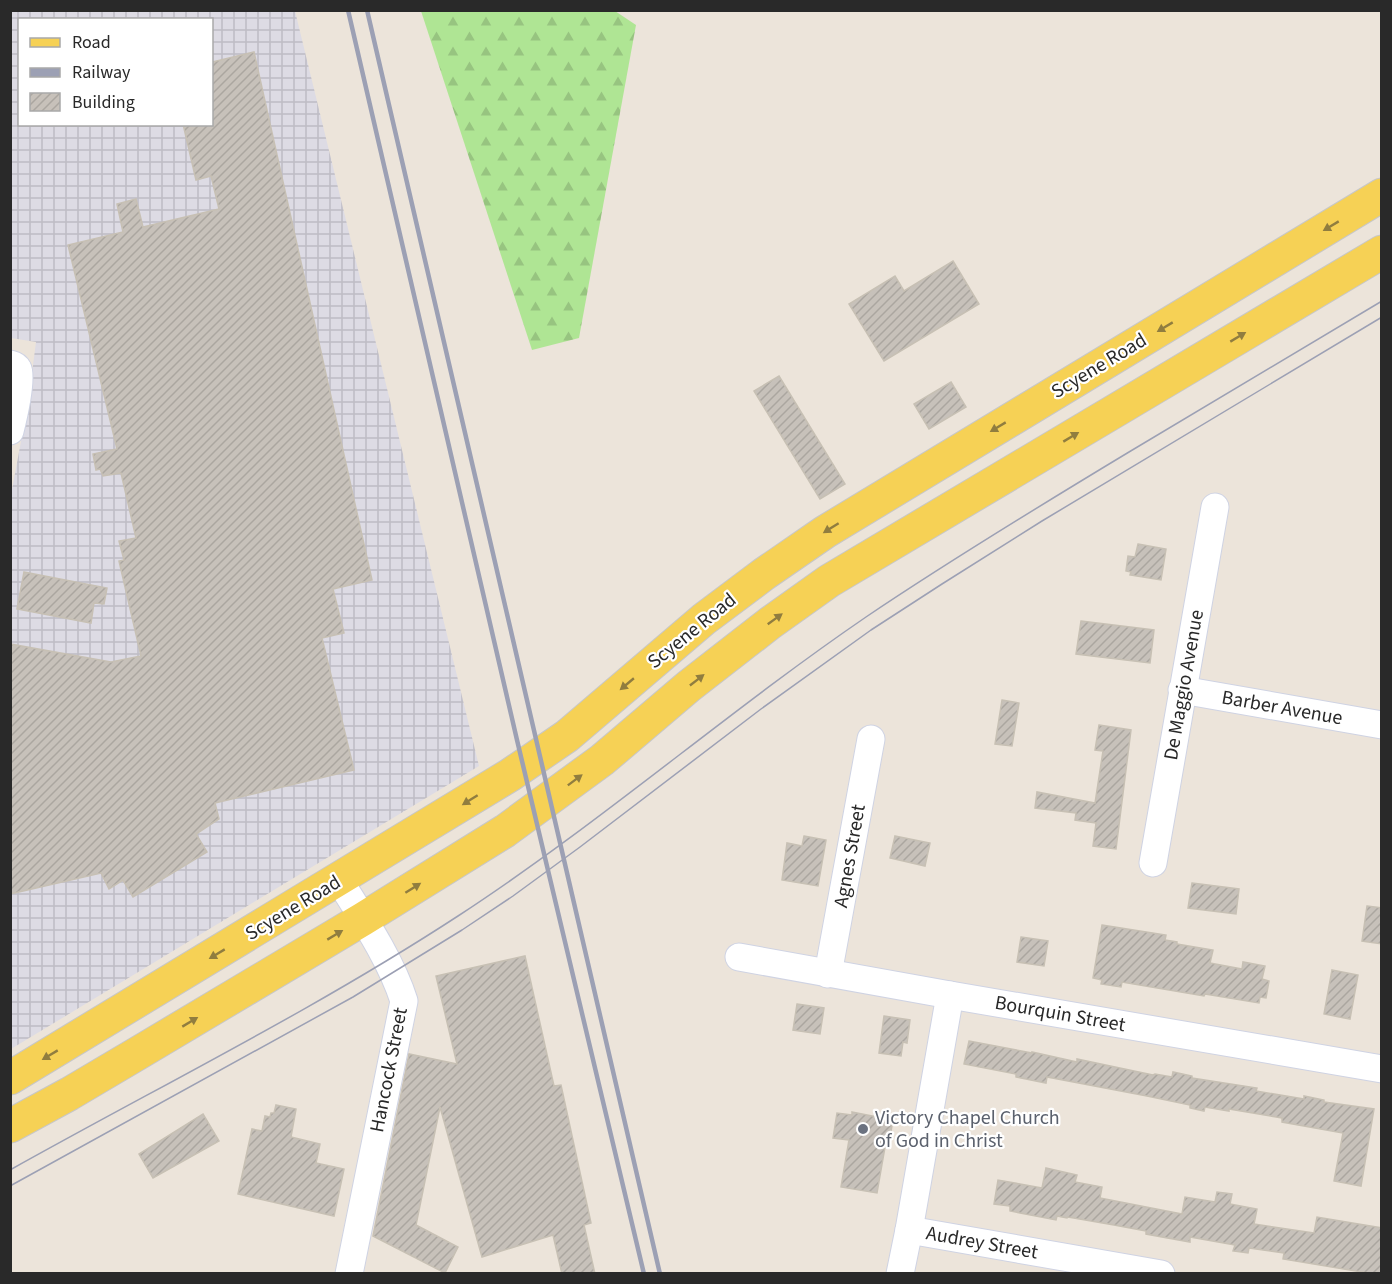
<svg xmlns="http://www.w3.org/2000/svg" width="1392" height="1284" font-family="'Source Sans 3',sans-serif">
<defs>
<pattern id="industrial-grid" width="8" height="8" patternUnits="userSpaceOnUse" patternTransform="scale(1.5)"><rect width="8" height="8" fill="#dddbe4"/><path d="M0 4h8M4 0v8" fill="none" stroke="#bebcc4"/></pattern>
<pattern id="forest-firs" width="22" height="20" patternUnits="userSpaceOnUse" patternTransform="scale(1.5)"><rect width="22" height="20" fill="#afe594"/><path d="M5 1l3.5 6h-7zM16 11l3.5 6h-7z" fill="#97c480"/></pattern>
<pattern id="building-hatch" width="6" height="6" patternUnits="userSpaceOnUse" patternTransform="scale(1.5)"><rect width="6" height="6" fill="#c7c1ba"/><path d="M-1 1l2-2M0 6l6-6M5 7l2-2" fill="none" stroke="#aba6a0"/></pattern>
</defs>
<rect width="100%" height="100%" fill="#ece4da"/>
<path fill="url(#industrial-grid)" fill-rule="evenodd" d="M10,11H295L479,766L11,1049L10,500L28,404L36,342L11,338ZM20,20H212V124H20Z"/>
<path fill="url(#forest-firs)" d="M421,11H615L636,25L579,338L532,350Z"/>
<g fill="url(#building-hatch)" stroke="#c7c0b4" stroke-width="1.5">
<path d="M254,52L372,580L333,589L344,633L322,638L354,770L215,803L219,819L196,834L207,852L133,897L123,880L109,889L101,873L10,894V644L111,662L141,656L119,561L124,560L119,541L136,538L121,473L103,476L100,469L96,470L93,454L117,449L68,245L123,232L117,204L136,199L143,227L219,209L211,176L196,180L183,124H212V62Z"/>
<path d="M953,261L979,304L884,361L849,304L895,276L904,291Z"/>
<path d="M779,376L845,484L820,499L754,391Z"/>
<path d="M951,382L966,407L929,429L914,404Z"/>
<path d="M1138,544L1166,549L1161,580L1130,575L1131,572L1126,571L1128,556L1135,557Z"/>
<path d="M24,572L107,588L104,604L94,603L91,623L17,609Z"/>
<path d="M1081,621L1154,630L1150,663L1076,654Z"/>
<path d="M1002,700L1019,703L1012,746L995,744Z"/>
<path d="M1099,725L1131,730L1116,849L1093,846L1096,823L1075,820L1076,813L1035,808L1037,792L1095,803L1103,751L1095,750Z"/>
<path d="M804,836L826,840L818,886L782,880L787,843L802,846Z"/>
<path d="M895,836L930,843L925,866L890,858Z"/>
<path d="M1192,883L1239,889L1236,914L1188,908Z"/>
<path d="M1367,906L1382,908V944L1362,941Z"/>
<path d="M1102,925L1166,935L1165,940L1177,942V944L1213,950L1210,963L1242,969L1243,962L1265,966L1262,979L1269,981L1266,998L1260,997L1259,1003L1205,994L1204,996L1122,982L1121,987L1101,984L1102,980L1093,978Z"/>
<path d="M1021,937L1048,941L1044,966L1017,962Z"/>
<path d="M525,956L554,1086L561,1085L591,1223L584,1225L595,1274H562L553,1235L482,1257L440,1107L416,1225L458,1247L445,1273L373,1236L409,1054L457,1064L436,976Z"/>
<path d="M1332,970L1358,975L1350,1019L1324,1014Z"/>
<path d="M797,1004L824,1008L820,1034L793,1030Z"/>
<path d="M884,1016L910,1020L907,1043L903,1042L901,1056L879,1053Z"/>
<path d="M969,1041L1032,1053V1052L1077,1062V1059L1153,1075L1155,1074L1172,1077L1173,1072L1192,1076V1078L1257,1088L1256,1091L1304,1099V1096L1324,1100V1102L1374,1109L1361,1186L1334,1181L1343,1133L1282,1122V1118L1229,1109V1111L1205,1107L1204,1111L1190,1108V1105L1147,1096L1047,1077L1046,1083L1016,1077V1074L964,1064Z"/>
<path d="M276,1105L296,1109L291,1137L320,1144L316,1163L344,1169L334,1216L238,1194L252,1129L262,1131L265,1116L270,1117L271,1113H274Z"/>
<path d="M852,1112L893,1120L888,1148L885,1147L877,1193L841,1187L849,1140L833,1138L837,1113L852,1115Z"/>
<path d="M203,1114L219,1141L153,1178L139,1154Z"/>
<path d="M1046,1168L1077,1175L1075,1182L1102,1187L1100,1198L1182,1214L1185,1197L1215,1202L1217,1192L1232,1194L1230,1204L1257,1209L1254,1224L1314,1233L1317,1217L1382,1228V1274H1374L1283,1259L1284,1253L1249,1248L1248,1253L1233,1251L1235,1245L1190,1237V1242L1146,1234V1231L1114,1225L1068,1217L1067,1218L1057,1216L1056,1220L1010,1211V1206L994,1204L998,1180L1042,1188Z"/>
</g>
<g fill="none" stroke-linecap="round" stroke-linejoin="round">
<defs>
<g id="minor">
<path d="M10,364C14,365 16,365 18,369C23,378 13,419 10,431"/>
<path d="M1182,690L1382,725"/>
<path d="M1153,863L1215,507"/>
<path d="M339,880C362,917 391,960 404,1001L349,1274"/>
<path d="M739,957L950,995L1382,1069"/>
<path d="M828,974L871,739"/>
<path d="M909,1230L1161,1274"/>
<path d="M900,1274L909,1230L950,995"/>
</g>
<g id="major">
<path d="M10,1078L510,775L567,736L704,619L764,574L825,532L1382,195"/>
<path d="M10,1126L69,1094L140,1052L363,919L505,831L602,760L689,686L770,623L829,581L1382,252"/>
</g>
</defs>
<use href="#minor" stroke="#cfd3e3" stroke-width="29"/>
<use href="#major" stroke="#c7c7c7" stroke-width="35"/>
<use href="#minor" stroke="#fff" stroke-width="27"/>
<use href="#major" stroke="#f6d155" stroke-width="33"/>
<g stroke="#9ca0b4" stroke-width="1.5">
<path d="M10,1170C160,1086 314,1010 458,916C599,824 727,712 866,617C952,559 1041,505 1129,452C1213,402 1297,351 1382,301"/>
<path d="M10,1186L353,997L462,930L513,896L580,847L761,709L871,630L942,584L1042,521L1382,317"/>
</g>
<g stroke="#9ca0b4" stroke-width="4.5">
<path d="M348,10L517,740L644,1274"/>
<path d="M367,10L660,1274"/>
</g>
</g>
<defs><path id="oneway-solid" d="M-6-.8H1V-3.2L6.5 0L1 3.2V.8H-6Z" transform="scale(1.5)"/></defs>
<g fill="#907d3f">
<use href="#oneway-solid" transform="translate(1331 226) rotate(149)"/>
<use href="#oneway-solid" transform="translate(1165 327) rotate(149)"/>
<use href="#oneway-solid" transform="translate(1238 337) rotate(-31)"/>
<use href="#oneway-solid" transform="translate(998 427) rotate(149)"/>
<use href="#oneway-solid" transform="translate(1071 437) rotate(-31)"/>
<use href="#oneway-solid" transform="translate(831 528) rotate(148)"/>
<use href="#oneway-solid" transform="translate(775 619) rotate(-36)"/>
<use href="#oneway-solid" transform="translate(697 680) rotate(-38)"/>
<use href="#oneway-solid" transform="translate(627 684) rotate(140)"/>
<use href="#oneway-solid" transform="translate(575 780) rotate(-37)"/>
<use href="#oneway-solid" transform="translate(470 800) rotate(148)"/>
<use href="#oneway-solid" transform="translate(413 888) rotate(-32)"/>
<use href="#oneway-solid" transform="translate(335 935) rotate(-31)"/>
<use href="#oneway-solid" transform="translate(217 954) rotate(149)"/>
<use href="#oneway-solid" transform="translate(190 1022) rotate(-31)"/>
<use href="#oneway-solid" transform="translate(50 1055) rotate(149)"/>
</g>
<circle fill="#6b7280" stroke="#fff" stroke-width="2" cx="863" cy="1129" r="6"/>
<g text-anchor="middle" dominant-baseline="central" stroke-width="4.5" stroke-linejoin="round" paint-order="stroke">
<g font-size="20" fill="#292929" stroke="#fff">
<text transform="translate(1099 366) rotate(-31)">Scyene Road</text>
<text transform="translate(692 631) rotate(-39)">Scyene Road</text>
<text transform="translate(1184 685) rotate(-80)">De Maggio Avenue</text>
<text transform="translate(1282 708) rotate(10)">Barber Avenue</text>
<text transform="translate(850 856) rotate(-80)">Agnes Street</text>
<text transform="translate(293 908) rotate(-31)">Scyene Road</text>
<text transform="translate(1060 1014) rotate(10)">Bourquin Street</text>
<text transform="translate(389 1070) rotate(-79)">Hancock Street</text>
<text transform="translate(982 1243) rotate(10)">Audrey Street</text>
</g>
<g font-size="20" fill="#5b616d" stroke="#fff" text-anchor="start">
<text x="875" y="1118">Victory Chapel Church<tspan x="875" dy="23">of God in Christ</tspan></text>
</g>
</g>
<rect width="1392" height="1284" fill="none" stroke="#292929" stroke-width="24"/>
<rect x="18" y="18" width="195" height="108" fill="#ffffff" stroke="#a9a9a9" stroke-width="1.5"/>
<rect x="30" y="38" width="30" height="9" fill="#f6d155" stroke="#a9a9a9" stroke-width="1.5"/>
<text x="72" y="48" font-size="18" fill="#292929">Road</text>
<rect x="30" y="68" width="30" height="9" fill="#9ca0b4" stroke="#a9a9a9" stroke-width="1.5"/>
<text x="72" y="78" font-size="18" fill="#292929">Railway</text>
<rect x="30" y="93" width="30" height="18" fill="url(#building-hatch)" stroke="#a9a9a9" stroke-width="1.5"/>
<text x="72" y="108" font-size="18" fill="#292929">Building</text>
</svg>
